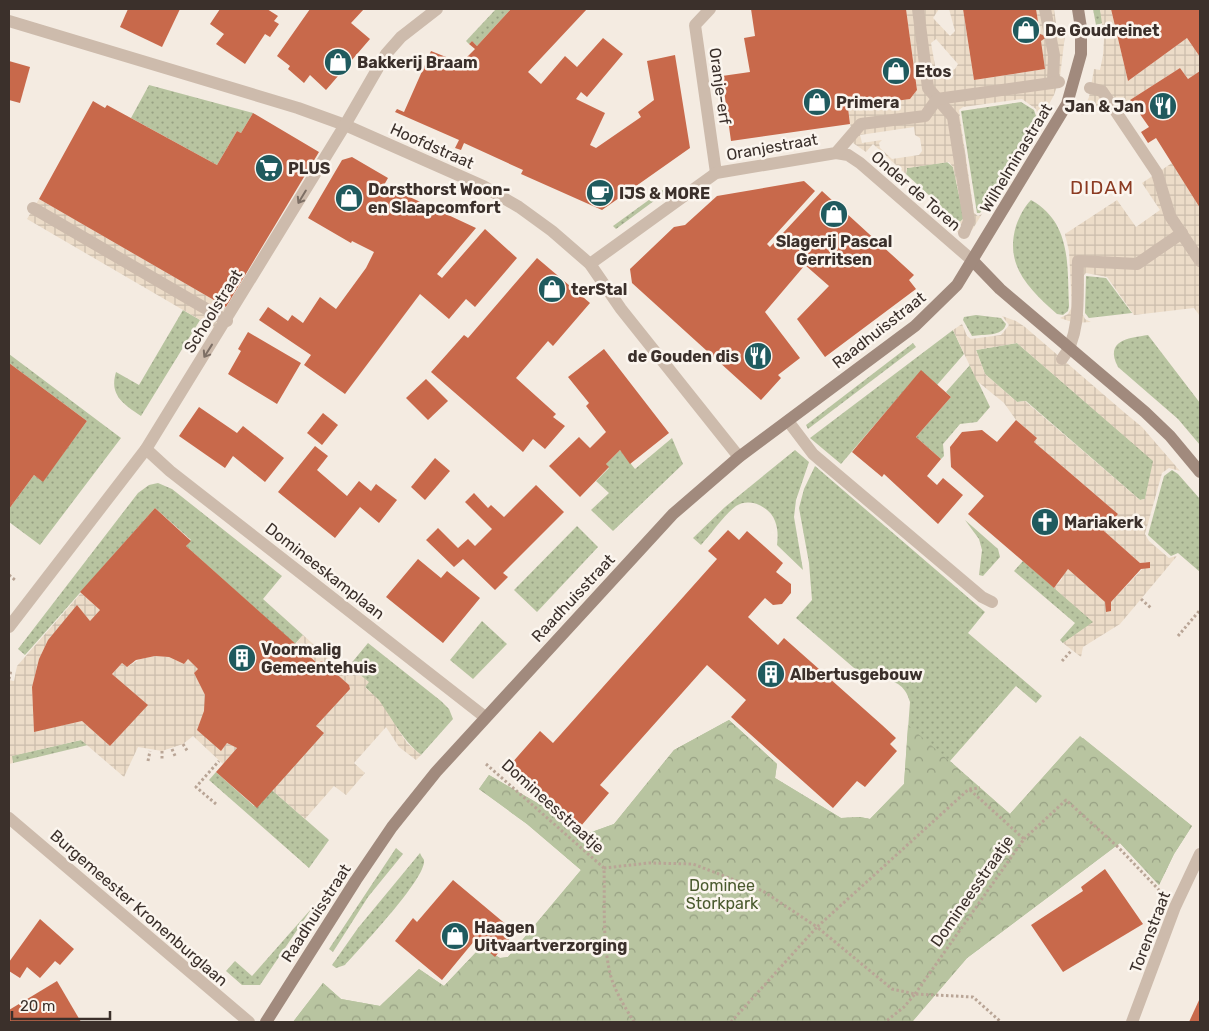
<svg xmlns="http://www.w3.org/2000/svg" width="1209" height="1031" font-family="Rubik,sans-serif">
<defs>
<pattern id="grass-dots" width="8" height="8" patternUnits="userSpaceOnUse" patternTransform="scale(1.25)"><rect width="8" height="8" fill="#b8c4a0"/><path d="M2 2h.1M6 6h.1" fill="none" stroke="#97a083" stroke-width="1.8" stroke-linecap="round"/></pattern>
<pattern id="forest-crowns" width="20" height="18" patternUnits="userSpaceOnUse" patternTransform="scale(1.25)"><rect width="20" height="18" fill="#b8c4a0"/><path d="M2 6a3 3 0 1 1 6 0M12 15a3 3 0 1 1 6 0" fill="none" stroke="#97a083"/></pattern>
<pattern id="plaza-grid" width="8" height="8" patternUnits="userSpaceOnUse" patternTransform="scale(1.25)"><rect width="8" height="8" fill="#ecdcc8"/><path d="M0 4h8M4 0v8" fill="none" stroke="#cbbdac"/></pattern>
</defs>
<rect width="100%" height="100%" fill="#f4ebe1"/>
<g fill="url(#grass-dots)">
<path d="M496,9H511L477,46L472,41L469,44L466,41Z"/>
<path d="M1093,9H1100L1103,23L1096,25Z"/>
<path d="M149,85L253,113L241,133L237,131L217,165L131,118Z"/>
<path d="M1021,102L1034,110L1037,119L1035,125L980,213H977L961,111Z"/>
<path d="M947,162L953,167L964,218L960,222L957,221L906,174L907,168Z"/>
<path d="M664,189L666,192L616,229L613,226Z"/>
<path d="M1031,200C1072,223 1067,266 1069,306L1068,311L1063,315L1057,314C1030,290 1004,266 1016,226C1019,217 1024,207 1031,200Z"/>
<path d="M1086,276L1106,278L1132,313L1089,318L1085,313Z"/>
<path d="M183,310L200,320L141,416C123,404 109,395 116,372L139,385Z"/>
<path d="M976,315L1001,318L1006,324C1003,337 983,334 972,336L963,320L964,317Z"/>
<path d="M894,319L897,322L842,364L839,360Z"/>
<path d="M953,330L964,354L937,385L921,371L841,464L810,438Z"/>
<path d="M1148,335L1200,403V445L1178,419L1118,367C1104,340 1129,338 1148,335Z"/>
<path d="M913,343L916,347L808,429L806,425Z"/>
<path d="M1017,343L1154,461L1145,499L1140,500L1026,401L1017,402L985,374L976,350Z"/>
<path d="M9,354L121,438L40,545L9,522V509L34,475L43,481L87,421L9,363Z"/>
<path d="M970,365L990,407L977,422L960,424L943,444L944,456L941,459L916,437L951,397L946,392Z"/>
<path d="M672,438L683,464L613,531L591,510L609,493L596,481L609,468L606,464L620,450L635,469Z"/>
<path d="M795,450L809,462L796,500L794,517L803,570L777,545C778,536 778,529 775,521C770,507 750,497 736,506C723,516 712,533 701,545L693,538L725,507Z"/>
<path d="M815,466L985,612L968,633L1042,696L1036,703L1016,686L950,761L1010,814L1077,739L1083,738L1192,826L1174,854L1159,885L1120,843L967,958L912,1022H293L323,983L341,999L380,1006L419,969L444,986L481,947L500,958L508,957L581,870L527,824L479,789L489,775L589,833L614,824L674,750L729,720L777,764L775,778L841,818L860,817L870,819L904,784L910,702C904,680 888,678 868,680L796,618L812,600L809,563L799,508L804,489Z"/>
<path d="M1172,470L1178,474L1200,499V572L1178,553L1171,556L1148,535L1164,476Z"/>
<path d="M158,483L172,489L282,576L263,599L303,635L295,644L186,546L191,540L155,508L25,655L18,649L138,493L149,485Z"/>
<path d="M965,520L998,549L1000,557L983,576L979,575L982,550L979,539Z"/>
<path d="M577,526L598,547L537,612L514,590Z"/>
<path d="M1023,561L1094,622L1063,643L1060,640L1075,623L1014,571Z"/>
<path d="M482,621L507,644L473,679L450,660Z"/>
<path d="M368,643L441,701L449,709L453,719L421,755C398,736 387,707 365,687L368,682L349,666Z"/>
<path d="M81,740L88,745L13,763L11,756Z"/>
<path d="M216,772L254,806L272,790L329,840L309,868L209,780Z"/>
<path d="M396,848L403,854L368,897L333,952L329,949Z"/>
<path d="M420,853C421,856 423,858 424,860C427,878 359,949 345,965L336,968L332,965L358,928Z"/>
<path d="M312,908L260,985H242L226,971L235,961L252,976Z"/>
</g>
<path fill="url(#forest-crowns)" d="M729,720L777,764L775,778L841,818L860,817L870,819L904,784L908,725L1010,814L1080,736L1192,826L1174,854L1159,885L1120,843L967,958L912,1022H293L323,983L341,999L380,1006L419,969L444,986L481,947L500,958L508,957L581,870L527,824L479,789L489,775L589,833L614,824L674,750Z"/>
<g fill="url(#plaza-grid)" fill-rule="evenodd">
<path d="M906,9H939L933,18L950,36L955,31L949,9H963L974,80L1045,69L1036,9H1054L1058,36L1065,35L1060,77L1054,95L1037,126L1039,119L1036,109L1022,99L963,107L959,110L974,213L978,216L982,214L972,230L964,233H959L950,228L957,221L960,222L964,218L953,167L949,162L907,168L906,174L873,144L866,152L853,143L848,108L884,106L888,102L910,99L917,90ZM936,39L958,64L955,69L941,75L936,71L931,43ZM914,127L915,135L920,138L922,151L919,155L892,159L880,148L879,143L882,140L862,143L860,135Z"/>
<path d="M1100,9H1111L1128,81L1187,38L1200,57V71L1188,79L1180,68L1130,100L1081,115L1089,97L1094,69L1100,70L1103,55L1104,39Z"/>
<path d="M1172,163L1200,208V316L1194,308L1134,315L1107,277L1086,273L1084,275L1082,313L1085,319L1091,322L1075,323L1060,318L1068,314L1072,307L1069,251L1065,234L1117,200L1136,227L1160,210L1142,183Z"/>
<path d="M39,199L226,307L214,328L27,219Z"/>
<path d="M1002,316L1016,321L1025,327L1125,413L1142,427L1180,471L1169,468L1162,473L1145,534L1149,541L1169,558L1177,556L1120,624L1083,647L1081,657L1063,643L1093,622L1054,588L1062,579V575L1068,569L1105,602L1111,611V602L1149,562L1140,563L1104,531L1118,514L1034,442L1037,438L1016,420L1004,403L977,381L953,330L962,324L967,336L971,339L1001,335L1009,325ZM1017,343L1153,461L1145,499L1140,500L1025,401L1017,402L985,374L976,350Z"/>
<path d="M81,593L100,610L90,621L77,606L48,640L39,659L32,687L34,731L82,721L110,746L147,705L112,674L122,663L127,667L140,659L155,656L169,657L184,664L188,659L198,669L194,673L205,695L221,750L227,743L237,748L223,764L193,736L183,744L162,751L138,747L124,777L81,740L12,756L13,763L9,764V680L14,681L17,666Z"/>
<path d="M303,635L344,671L349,666L369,682L365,687L379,700L407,743L421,755L416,760L399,747L386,727L354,763L365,773L346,795L334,786L305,819L272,790L323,732L316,726L349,689V685L322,661L317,663L295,644Z"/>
</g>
<g fill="#c8694b">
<path d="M128,9H180L162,47L120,27Z"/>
<path d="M220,9H267L278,16L274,21L279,24L270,37L265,34L245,64L216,44L224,34L210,24Z"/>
<path d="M310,9H364L351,23L370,39L326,90L310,75L304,83L288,69L290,66L277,56Z"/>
<path d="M511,9H587L528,72L541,84L565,56L577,67L603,38L623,54L587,97L581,92L576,99L605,113L590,145L596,148L641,117L638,112L654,100L647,61L675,55L690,148L602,210L521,174L523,170L464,143L461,150L455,148L459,140L395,112L397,109L404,112L431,51L461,63L475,49L469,44L472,41L477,46Z"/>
<path d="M751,9H906L917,90L910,99L888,102L885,106L848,108L850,124L731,141L722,76L750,72L744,38L755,36Z"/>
<path d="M963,9H1036L1040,34L1047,37L1041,41L1045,69L974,80Z"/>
<path d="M1111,9H1200V57L1187,38L1128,81Z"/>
<path d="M9,61L30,67L20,103L9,100Z"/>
<path d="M1180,68L1188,79L1200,71V208L1156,138L1148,143L1141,132L1149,127L1130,100Z"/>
<path d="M93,101L105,108L107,105L217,165L237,131L241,133L253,113L319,152L226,307L39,199Z"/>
<path d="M352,157L388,178L384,185L476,228L437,274L442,278L485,229L517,258L475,307L466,299L449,319L420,294L345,394L304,365L311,355L259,320L268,307L288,321L292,315L303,323L320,297L336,309L366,268L374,252L352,241L351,243L308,218L342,160Z"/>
<path d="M804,181L815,191L767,244L770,247L822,191L914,275L909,280L916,289L825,357L797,319L829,286L805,265L765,312L800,358L778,375L781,378L761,400L632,283L630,269L674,227L685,225L717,196Z"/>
<path d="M537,258L590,303L553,346L548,341L516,378L556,414L553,417L565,426L545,449L533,439L523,452L431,372L464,335L468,338Z"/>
<path d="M248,332L301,363L277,404L228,374L241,351L238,349Z"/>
<path d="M604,349L669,433L630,464L620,450L606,464L609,467L580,497L549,466L579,437L590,448L606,432L586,406L589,403L568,377Z"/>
<path d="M9,363L87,421L43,482L34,475L9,509Z"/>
<path d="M921,370L951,397L916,437L941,459L927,476L937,485L943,478L963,495L938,524L884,474L882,477L852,452Z"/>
<path d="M426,379L448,401L428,420L406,398Z"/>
<path d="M199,407L237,433L243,426L284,458L265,482L233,456L225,468L179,436Z"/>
<path d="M323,413L338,425L322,445L307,433Z"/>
<path d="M1016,420L1037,438L1034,442L1118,514L1104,531L1140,563L1150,562V568L1141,569L1111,602V611L1106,612L1105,602L1068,569L1054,588L968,514L984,496L951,467L950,447L962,432L982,430L997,442Z"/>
<path d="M315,446L328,456L317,470L347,496L359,481L371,491L376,484L397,500L379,523L360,507L335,538L278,492Z"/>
<path d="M435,458L450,471L425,500L411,487Z"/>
<path d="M536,485L564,512L503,573L508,577L495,590L463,559L454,567L426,540L438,528L458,548L468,539L475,546L492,529L465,502L474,493L488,508L491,505L504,517Z"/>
<path d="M155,508L191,541L186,546L317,663L322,661L349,685L350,689L316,726L324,733L257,808L216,772L237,748L227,743L221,751L197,730L204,711L205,695L194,673L198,669L188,659L184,664L169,657L155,656L136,660L127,667L122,663L112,674L148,705L110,746L82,721L34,732L32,687L39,659L48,640L77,605L90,621L100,610L80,592Z"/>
<path d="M728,530L739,540L747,531L783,563L776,572L791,584V593L782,604L773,605L765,598L748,617L778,645L784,638L882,725L896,738L890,744L897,751L865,787L857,781L833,808L731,717L746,700L707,665L600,785L609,793L581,826L511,764L540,731L553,743L717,559L708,551Z"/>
<path d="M418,559L441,578L447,571L480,598L443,643L386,597Z"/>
<path d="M1105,869L1143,924L1063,972L1031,925L1083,891L1081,887Z"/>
<path d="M453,880L515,932L495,957L475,940L442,980L395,941L413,918L417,922Z"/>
<path d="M40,919L74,949L60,965L55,961L40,978L27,967L20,978L9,971V962Z"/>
<path d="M57,981L81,1022H9V1010Z"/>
<path d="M1200,998V1022H1189Z"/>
</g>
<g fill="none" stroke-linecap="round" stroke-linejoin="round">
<g stroke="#b9a596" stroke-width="3" stroke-dasharray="2.5 2.5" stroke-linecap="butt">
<path d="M9,575L15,580"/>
<path d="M1141,599L1151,608"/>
<path d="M1178,636L1200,610"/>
<path d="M1062,661L1072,650"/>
<path d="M9,679L11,670"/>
<path d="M183,744L188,752"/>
<path d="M172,749L176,758"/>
<path d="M162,751V761"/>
<path d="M148,761L150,751"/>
<path d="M486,764L604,868"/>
<path d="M216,804L196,787L219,761"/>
<path d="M1024,839L1066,800L1119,848L1159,890"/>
<path d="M915,994L1024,839L969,789"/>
<path d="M916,994L973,997L1001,1022"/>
<path d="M634,1022C625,1007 614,990 610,973C602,939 605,902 604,868L649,863L693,864L763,891L817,927L969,789L980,788"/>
<path d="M731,1022L817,927L892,989L915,994L904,1007L885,1022"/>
</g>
<g stroke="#cdbbac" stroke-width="12">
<path d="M710,9L695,25L716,173"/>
<path d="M918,9L928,88L953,117L969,221L964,233"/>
<path d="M1045,9L1054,55L1053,82"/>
<path d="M9,21L298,108L345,125L483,186L519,207L552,231L590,264L621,309L739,457"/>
<path d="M1090,88L1102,91L1157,173L1170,216L1200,261"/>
<path d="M836,153L848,155L860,163L973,261"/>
<path d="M33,208L227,321"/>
<path d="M590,264L716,173L836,153L861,124L925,116L937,99L1059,82"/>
<path d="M1062,359C1082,335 1077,291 1078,261L1137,264L1182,233"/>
<path d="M788,421L813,454L982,597L992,602"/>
<path d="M146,449L170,471L485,717"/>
<path d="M9,627L146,449L345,125L386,54L401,37L437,9"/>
<path d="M9,818L249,1022"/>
<path d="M1132,1022L1175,907L1200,854"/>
</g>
<g stroke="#a18a7d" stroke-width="12">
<path d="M973,261L1000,289L1145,412L1170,436L1200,472"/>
<path d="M266,1022L356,880L392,827L436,772L673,514L739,457L915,326L957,285L1067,104L1081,54V28L1078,9"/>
</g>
</g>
<defs><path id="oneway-shaft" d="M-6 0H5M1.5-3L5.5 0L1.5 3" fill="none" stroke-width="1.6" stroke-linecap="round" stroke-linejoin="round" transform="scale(1.25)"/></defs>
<g stroke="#7d6f65">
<use href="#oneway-shaft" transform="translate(302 197) rotate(121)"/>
<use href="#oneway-shaft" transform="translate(208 351) rotate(122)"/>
</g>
<defs>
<symbol id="shop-disc" viewBox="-11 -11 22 22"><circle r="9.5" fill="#1f5a5e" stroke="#fbf5ee"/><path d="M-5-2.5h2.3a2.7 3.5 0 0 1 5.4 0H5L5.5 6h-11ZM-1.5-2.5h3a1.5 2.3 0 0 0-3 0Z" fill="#fff"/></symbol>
<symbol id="restaurant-disc" viewBox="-11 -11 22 22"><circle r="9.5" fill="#1f5a5e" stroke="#fbf5ee"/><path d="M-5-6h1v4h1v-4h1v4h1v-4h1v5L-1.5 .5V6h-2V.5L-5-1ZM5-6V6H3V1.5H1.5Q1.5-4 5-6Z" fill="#fff"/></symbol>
<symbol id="supermarket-disc" viewBox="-11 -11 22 22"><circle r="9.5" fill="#1f5a5e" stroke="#fbf5ee"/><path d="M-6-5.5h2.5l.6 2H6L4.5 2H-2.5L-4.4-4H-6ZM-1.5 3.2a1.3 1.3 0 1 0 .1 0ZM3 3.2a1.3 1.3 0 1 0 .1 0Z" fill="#fff"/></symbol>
<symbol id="cafe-disc" viewBox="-11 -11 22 22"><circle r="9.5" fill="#1f5a5e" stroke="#fbf5ee"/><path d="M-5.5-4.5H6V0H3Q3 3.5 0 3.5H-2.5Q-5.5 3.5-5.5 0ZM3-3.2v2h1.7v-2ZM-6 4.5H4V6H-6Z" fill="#fff"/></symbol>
<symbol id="church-disc" viewBox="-11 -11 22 22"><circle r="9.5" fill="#1f5a5e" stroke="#fbf5ee"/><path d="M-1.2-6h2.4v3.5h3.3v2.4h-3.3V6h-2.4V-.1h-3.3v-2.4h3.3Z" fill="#fff"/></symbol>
<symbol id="building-disc" viewBox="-11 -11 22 22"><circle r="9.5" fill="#1f5a5e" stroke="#fbf5ee"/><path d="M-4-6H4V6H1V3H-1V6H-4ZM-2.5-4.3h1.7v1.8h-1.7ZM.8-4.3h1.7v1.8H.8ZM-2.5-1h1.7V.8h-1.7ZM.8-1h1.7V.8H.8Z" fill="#fff"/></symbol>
</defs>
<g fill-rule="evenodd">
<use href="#shop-disc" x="1010" y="14" width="32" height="32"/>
<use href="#shop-disc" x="322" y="46" width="32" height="32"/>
<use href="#shop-disc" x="880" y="55" width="32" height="32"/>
<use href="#shop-disc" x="801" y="86" width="32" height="32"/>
<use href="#restaurant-disc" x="1147" y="90" width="32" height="32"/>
<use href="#supermarket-disc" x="253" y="152" width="32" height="32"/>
<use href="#cafe-disc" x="584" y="177" width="32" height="32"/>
<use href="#shop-disc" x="333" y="182" width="32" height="32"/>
<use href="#shop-disc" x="818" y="198" width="32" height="32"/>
<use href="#shop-disc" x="536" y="273" width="32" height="32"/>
<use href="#restaurant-disc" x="742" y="340" width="32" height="32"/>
<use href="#church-disc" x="1029" y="506" width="32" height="32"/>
<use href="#building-disc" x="226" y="642" width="32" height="32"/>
<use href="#building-disc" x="755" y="658" width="32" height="32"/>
<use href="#shop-disc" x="439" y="920" width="32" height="32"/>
</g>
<g text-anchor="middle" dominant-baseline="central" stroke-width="5" stroke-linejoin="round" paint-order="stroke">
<g font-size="16" font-weight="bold" fill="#3b302b" stroke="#fbf5ee" text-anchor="start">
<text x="1045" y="30">De Goudreinet</text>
<text x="357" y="62">Bakkerij Braam</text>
<text x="915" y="71">Etos</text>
<text x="836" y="102">Primera</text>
<text x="1144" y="106" text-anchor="end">Jan &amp; Jan</text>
<text x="288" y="168">PLUS</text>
<text x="368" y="189">Dorsthorst Woon-<tspan x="368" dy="18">en Slaapcomfort</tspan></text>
<text x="619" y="193">IJS &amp; MORE</text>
<text x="834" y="241" text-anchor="middle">Slagerij Pascal<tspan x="834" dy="18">Gerritsen</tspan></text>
<text x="571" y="289">terStal</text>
<text x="739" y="356" text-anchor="end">de Gouden dis</text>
<text x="1064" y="522">Mariakerk</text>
<text x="261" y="649">Voormalig<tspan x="261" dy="18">Gemeentehuis</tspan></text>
<text x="790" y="674">Albertusgebouw</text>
<text x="474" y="927">Haagen<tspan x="474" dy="18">Uitvaartverzorging</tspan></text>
</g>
<g font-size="16" fill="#3b302b" stroke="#fbf5ee">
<text transform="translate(720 86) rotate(82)">Oranje-erf</text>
<text transform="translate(432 146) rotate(24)">Hoofdstraat</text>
<text transform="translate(772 147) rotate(-10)">Oranjestraat</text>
<text transform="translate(1016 158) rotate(-59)">Wilhelminastraat</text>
<text transform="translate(916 191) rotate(41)">Onder de Toren</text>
<text transform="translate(213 311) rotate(-58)">Schoolstraat</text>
<text transform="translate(879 330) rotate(-38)">Raadhuisstraat</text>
<text transform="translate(325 571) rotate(38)">Domineeskamplaan</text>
<text transform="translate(573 598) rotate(-47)">Raadhuisstraat</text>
<text transform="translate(553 806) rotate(42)">Domineesstraatje</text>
<text transform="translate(972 891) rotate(-55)">Domineesstraatje</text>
<text transform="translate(139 908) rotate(41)">Burgemeester Kronenburglaan</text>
<text transform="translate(316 913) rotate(-57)">Raadhuisstraat</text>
<text transform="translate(1150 932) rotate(-69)">Torenstraat</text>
</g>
<g font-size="16" fill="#4a5a2e" stroke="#fbf5ee">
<text x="722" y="885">Dominee<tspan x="722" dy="18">Storkpark</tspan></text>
</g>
<g font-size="19" letter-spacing="1" fill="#8c3b22" stroke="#fbf5ee">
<text x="1102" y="187">DIDAM</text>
</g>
</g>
<rect width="1209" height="1031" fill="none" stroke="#3b302b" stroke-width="20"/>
<path d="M12 1011v8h98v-8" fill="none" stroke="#3b302b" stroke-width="2.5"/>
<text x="20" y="1011" font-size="15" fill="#3b302b" stroke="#fbf5ee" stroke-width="4" paint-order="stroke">20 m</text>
</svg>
